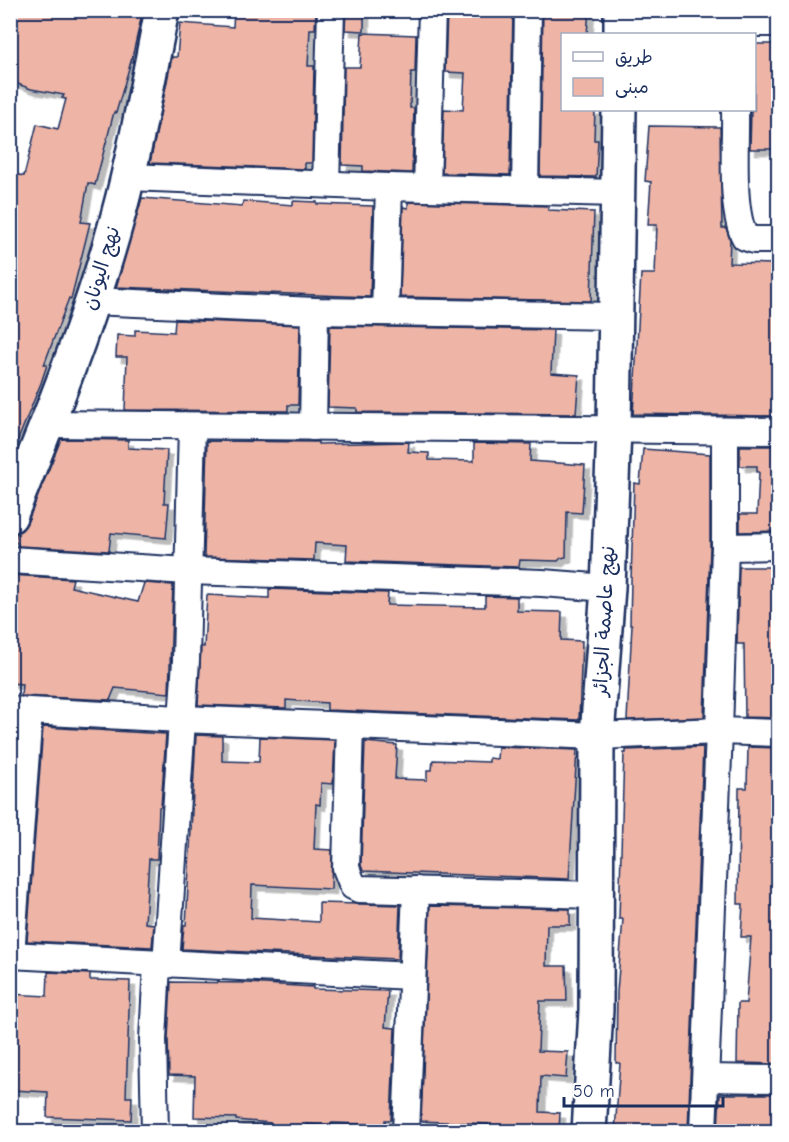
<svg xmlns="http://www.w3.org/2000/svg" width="789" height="1142" font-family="'Comic Neue','Playpen Sans Arabic',sans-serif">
<defs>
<filter id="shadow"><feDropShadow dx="5.5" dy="5.5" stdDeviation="0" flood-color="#0004"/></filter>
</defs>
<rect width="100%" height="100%" fill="#fff"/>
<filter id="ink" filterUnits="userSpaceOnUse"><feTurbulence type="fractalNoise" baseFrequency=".0167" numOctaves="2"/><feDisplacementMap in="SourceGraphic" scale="12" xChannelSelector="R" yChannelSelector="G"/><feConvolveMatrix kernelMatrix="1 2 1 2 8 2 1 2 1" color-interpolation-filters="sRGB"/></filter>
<g filter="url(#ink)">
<g fill="#eeb5a7" stroke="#1b2f5e" stroke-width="1.5" filter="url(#shadow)">
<path d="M10,10H143L132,58L116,113L114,112L95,185L88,183L81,222L90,223L71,299L69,298L44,365H47L41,383L11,457L10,173L24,176L37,124L58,129L66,99L62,98L64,95L31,89L10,81Z"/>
<path d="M234,10H316L315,29H310L308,66H314L312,163H305V169L150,163L172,57H177L180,23L233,27Z"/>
<path d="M346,10H364V31L345,30Z"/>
<path d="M447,10H513L510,175L442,173L444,109L463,110L465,73L445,72Z"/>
<path d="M543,10H589L587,34H562V110H595L594,140H598L596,177L540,176Z"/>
<path d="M362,33L416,35L415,72H411L410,104V108H414L412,173L363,171V166L342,165L344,67H360Z"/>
<path d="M754,44H778V149H750L751,110H754Z"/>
<path d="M649,126L720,127L722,228H726L730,240L729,263L778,264V416L633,414L641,274H655L657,225H648L651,182L645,181Z"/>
<path d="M142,198L242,206L243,201L293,205V201L317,202V204L373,206L370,297L116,287Z"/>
<path d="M408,202L549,206L548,210L594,212L591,301L400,297L403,207L408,208Z"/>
<path d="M175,320L300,325L298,405H288V411L125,410L127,357H116L117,335L135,336V330L174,332Z"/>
<path d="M330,326L553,330L551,373L579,375L576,414L357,412V408L328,407Z"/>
<path d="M61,439L128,440V448L167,450L164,503H169L166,538L111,533L109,551L19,546L15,541L16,533L22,530L27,523Z"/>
<path d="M207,441L318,442V444L409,442L408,452L429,453V460L474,461V443L531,444L530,461L585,465L582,513L567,512L566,557L561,558L558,561L520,560L519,567L346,561L347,545L315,543L314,560L204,557Z"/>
<path d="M740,446H778V531L740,532V514H757L759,472H757V466H740Z"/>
<path d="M643,449L710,454V547L704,717L627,720L632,625H630L631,581L634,483L640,484Z"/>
<path d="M739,567H778V718L745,717L744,644H737Z"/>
<path d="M10,575L73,579L71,587L138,602L144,583L173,585L169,693L115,688L110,700L21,696L22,684L10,683Z"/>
<path d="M269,589L388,593L387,605L485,607V596L517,597V611L562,612L561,640L582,641L579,720L327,710V703L286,700V708L198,705L201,646L204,647L207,595L269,598Z"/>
<path d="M43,727L166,734L161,807H159L157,859H149L145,923L154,924L152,947L27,941Z"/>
<path d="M196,735L222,736V761L259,762L260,737L335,740L333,784L321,783L320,805L316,804L314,849L332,850L331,889L252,885L251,918L319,922V903L400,905L398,959L182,949L184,925H186Z"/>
<path d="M365,742L397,745L395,779L427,780V770H432L433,760L489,762V758L497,759L498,747L577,750L569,879L363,871L361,865Z"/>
<path d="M703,747L688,1131H615L620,1063H616L617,992L623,919H619L624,753H626V750Z"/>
<path d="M748,747L778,748V1064L737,1063L738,1003H746L751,937H741L743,904H738L739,788H747Z"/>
<path d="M430,906L570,909V925H547L546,966H566L567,1001H540L538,1051L568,1052L566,1078L541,1076L540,1112L560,1113L559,1131H488V1124L421,1121Z"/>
<path d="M48,972L90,974V980L130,981L126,1097H132L131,1120L47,1117L48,1092L12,1090L14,1040L10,1039V994L47,996Z"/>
<path d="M171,982L248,983L313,987V989L388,991L385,1027L395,1028L391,1120H385V1125L332,1123L331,1126L306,1124L305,1128L269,1125L270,1123L236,1120V1118L194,1117L195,1076L169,1075L168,1039Z"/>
<path d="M720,1094H778V1131H718Z"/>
</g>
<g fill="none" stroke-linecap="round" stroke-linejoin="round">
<defs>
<g id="street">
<path d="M621,23H778"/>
<path d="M735,110C736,141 730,210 745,237L754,240H778"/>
<path d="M128,177L389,187L618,193"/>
<path d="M326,184L331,10"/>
<path d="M427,188L432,10"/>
<path d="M525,189L528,10"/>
<path d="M91,301L315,311L615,316"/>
<path d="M385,312L389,187"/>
<path d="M47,424L778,431"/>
<path d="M313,427L315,311"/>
<path d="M725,547L778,546"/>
<path d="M10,560L188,571L542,583L608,588"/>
<path d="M10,710L181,719L597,736L719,731L778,733"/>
<path d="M350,726L346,868L353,886L359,889L597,895"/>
<path d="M10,955L411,976"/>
<path d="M11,955L29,712"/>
<path d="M166,965L186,660L192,426"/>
<path d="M706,1078L778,1079"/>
<path d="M155,1132L153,1039L157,964"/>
<path d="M406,1132L416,890"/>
<path d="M703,1132L719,731L725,547V431"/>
</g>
<g id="secondary">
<path d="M621,34V10"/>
<path d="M10,516C55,405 101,293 128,176C141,121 151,66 162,10"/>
<path d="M589,1132L596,1010L597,736L608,588L614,428L619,110"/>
</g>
</defs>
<use href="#street" stroke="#1b2f5e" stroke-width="30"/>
<use href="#secondary" stroke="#1b2f5e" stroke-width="38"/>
<use href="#street" stroke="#fff" stroke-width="26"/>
<use href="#secondary" stroke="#fff" stroke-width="33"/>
</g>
</g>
<g text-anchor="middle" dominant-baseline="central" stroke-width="6" stroke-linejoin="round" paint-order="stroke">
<g font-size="20" fill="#1b2f5e" stroke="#fff">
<text transform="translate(101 268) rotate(-73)">نهج اليونان</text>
<text transform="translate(604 621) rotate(-87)">نهج عاصمة الجزائر</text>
</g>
</g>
<rect width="789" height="1142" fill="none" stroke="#fff" stroke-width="36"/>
<rect x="18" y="18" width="753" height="1106" fill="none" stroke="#1b2f5e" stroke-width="2" filter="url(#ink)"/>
<rect x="561" y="33" width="195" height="78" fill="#ffffff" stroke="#a4acbf" stroke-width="1.5"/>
<rect x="573" y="52" width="30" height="9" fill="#ffffff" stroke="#a4acbf" stroke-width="1.5"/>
<text x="615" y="63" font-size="18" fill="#1b2f5e">طريق</text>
<rect x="573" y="78" width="30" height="18" fill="#eeb5a7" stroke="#a4acbf" stroke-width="1.5"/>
<text x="615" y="93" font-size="18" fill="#1b2f5e">مبنى</text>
<path d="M564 1097v9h159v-9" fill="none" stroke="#1b2f5e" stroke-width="3"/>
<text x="573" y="1097" font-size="18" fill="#1b2f5e" stroke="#ffffff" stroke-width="4.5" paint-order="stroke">50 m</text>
</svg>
